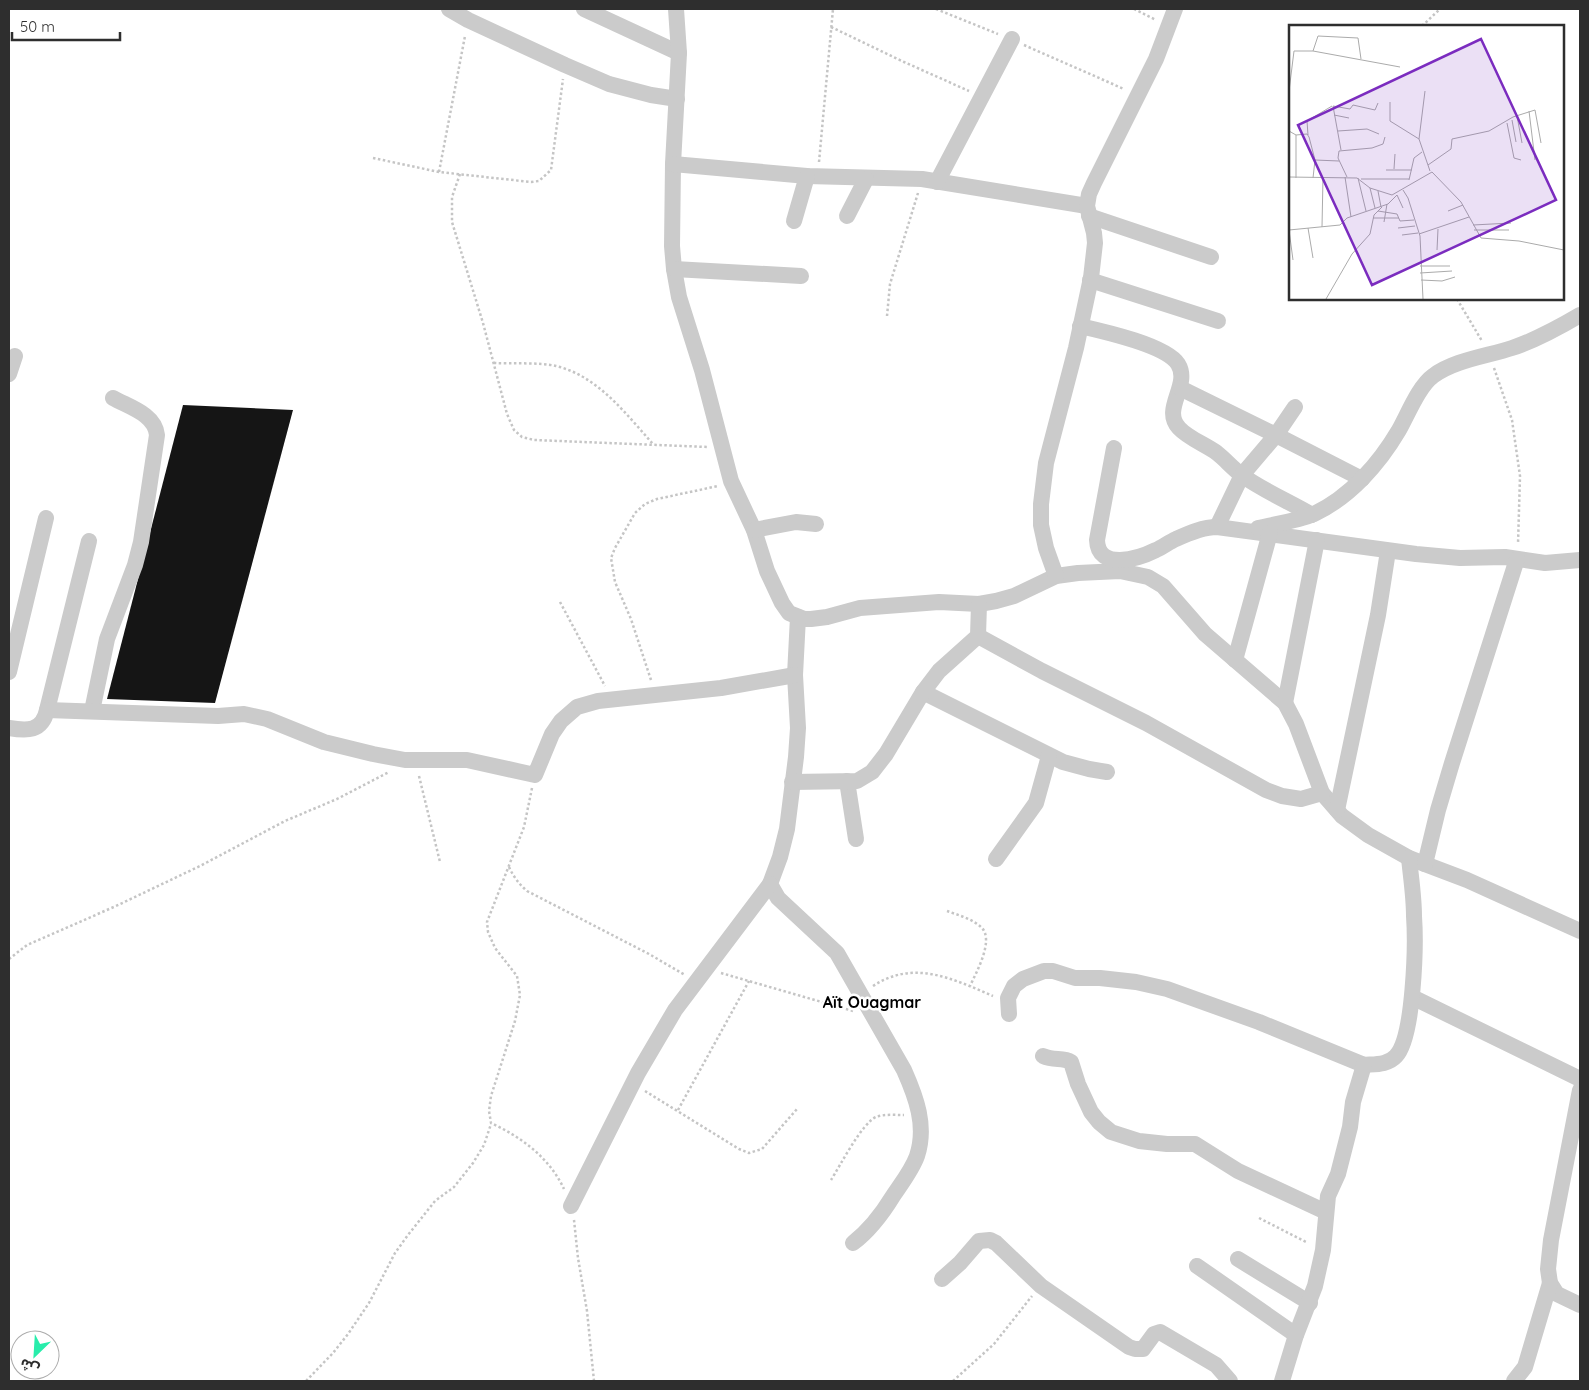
<svg xmlns="http://www.w3.org/2000/svg" width="1589" height="1390" font-family="Quicksand,'Noto Sans Arabic',sans-serif">
<rect width="100%" height="100%" fill="#fff"/>
<path fill="#151515" d="M183,405L293,410L215,703L107,699Z"/>
<g fill="none" stroke-linecap="round" stroke-linejoin="round">
<g stroke="#c5c5c5" stroke-width="2.5" stroke-dasharray="2.5 2.5" stroke-linecap="butt">
<path d="M936,9L998,34"/>
<path d="M1134,9L1156,20"/>
<path d="M1422,26L1440,9"/>
<path d="M831,27L904,62L969,91"/>
<path d="M1024,45L1124,89"/>
<path d="M373,158L439,172L531,182L539,181L551,170L563,79"/>
<path d="M819,162L833,9"/>
<path d="M439,172L465,36"/>
<path d="M460,174L452,197V222L483,323L507,414L514,430L522,437L534,440L708,447"/>
<path d="M1457,299L1482,341"/>
<path d="M887,316L890,284L918,193"/>
<path d="M494,363C512,364 539,362 556,366C598,376 626,414 653,444"/>
<path d="M1494,368L1512,420L1520,476L1518,544"/>
<path d="M560,602L605,686"/>
<path d="M651,680L631,619L615,582L611,558L615,548L635,513L645,504L657,499L718,486"/>
<path d="M419,776L440,862"/>
<path d="M532,788L524,827L487,922L488,932L495,948L517,976L520,995L515,1021L491,1096L489,1111L491,1123C521,1137 549,1157 564,1189"/>
<path d="M509,867C513,876 519,884 527,891L649,954L685,975"/>
<path d="M947,911C958,915 973,919 982,928C994,941 976,973 970,986"/>
<path d="M9,959L27,945L116,906L200,866L285,821L337,799L389,772"/>
<path d="M721,973L853,1011"/>
<path d="M873,986C914,959 953,979 993,996"/>
<path d="M645,1091L739,1149L749,1153L762,1149L797,1109"/>
<path d="M678,1110L749,981"/>
<path d="M831,1180C840,1166 862,1123 876,1117C884,1114 895,1115 904,1115"/>
<path d="M1259,1218L1308,1243"/>
<path d="M574,1220L578,1258L587,1311L594,1381"/>
<path d="M306,1381L333,1353L348,1334L369,1303L395,1253L408,1235L435,1201L454,1187L473,1163L484,1145L491,1124"/>
<path d="M953,1381L994,1344L1032,1296"/>
</g>
<g stroke="#cbcbcb" stroke-width="16">
<path d="M449,9L468,20L565,65L609,84L651,95L677,99"/>
<path d="M584,9L679,53"/>
<path d="M676,9L679,53L673,164L672,246L674,269L679,297L702,370L731,481L754,530L767,571L782,603L789,613L804,619H811L827,617L860,608L939,602L979,604L996,601L1014,596L1056,576L1078,573L1120,571L1148,577L1163,586L1205,634L1285,703L1296,724L1322,793L1342,816L1368,835L1409,858L1467,880L1580,931"/>
<path d="M673,164L807,176L922,179L1087,206"/>
<path d="M937,182L1012,39"/>
<path d="M847,216L866,179"/>
<path d="M1089,216L1211,257"/>
<path d="M794,221L807,176"/>
<path d="M674,269L801,276"/>
<path d="M1090,280L1218,321"/>
<path d="M1080,326C1102,331 1166,345 1178,364C1191,385 1161,409 1179,428C1188,438 1206,445 1217,453C1226,460 1233,469 1243,476C1264,491 1290,502 1312,515"/>
<path d="M9,374L15,356"/>
<path d="M1180,388L1276,435L1362,479"/>
<path d="M1114,448L1097,540C1098,571 1138,559 1156,550C1163,547 1169,542 1176,539C1189,533 1203,527 1217,527L1416,554L1460,558L1505,557L1545,563L1580,560"/>
<path d="M1217,527L1242,475L1276,435L1295,407"/>
<path d="M1258,528C1275,524 1298,521 1314,514C1350,497 1379,464 1399,430C1408,414 1419,386 1433,376C1454,360 1488,356 1512,348C1536,340 1558,328 1580,315"/>
<path d="M754,530L796,522L816,524"/>
<path d="M1056,576L1046,548L1041,525V504L1046,463L1076,348L1091,278L1095,243L1094,233L1087,206L1089,194L1094,183L1156,59L1175,9"/>
<path d="M798,617L795,675L798,728L796,757L787,829L780,857L770,884L778,898L837,953L904,1070C916,1097 927,1126 917,1156C912,1170 901,1184 893,1196C882,1214 870,1230 853,1243"/>
<path d="M978,636L1042,671L1146,723L1266,790L1282,796L1301,799L1322,793"/>
<path d="M1235,660L1270,533"/>
<path d="M9,672L46,518"/>
<path d="M923,692L1063,762L1089,769L1107,772"/>
<path d="M1285,703L1317,540"/>
<path d="M47,710L89,541"/>
<path d="M92,711L107,639L135,565L141,542L157,435C155,414 129,407 113,398"/>
<path d="M9,728C27,731 42,732 47,710L218,716L244,714L267,719L324,742L373,754L405,760H467L535,775L552,734L561,721L577,707L598,701L721,688L795,675"/>
<path d="M847,781L856,839"/>
<path d="M792,782L857,781L872,772L886,754L923,692L939,671L978,636L979,604"/>
<path d="M1337,810L1378,615L1388,551"/>
<path d="M996,859L1036,803L1049,756"/>
<path d="M1425,864L1438,810L1452,763L1517,559"/>
<path d="M1412,997L1580,1079"/>
<path d="M1009,1014L1008,998L1014,986L1023,979L1044,971H1053L1075,978H1100L1136,982L1167,989L1259,1022L1364,1065C1375,1064 1388,1065 1396,1056C1414,1037 1416,944 1414,916C1414,897 1411,878 1409,858"/>
<path d="M1043,1056C1054,1061 1063,1057 1071,1062L1078,1084L1091,1112L1099,1122L1111,1132L1139,1141L1167,1144H1195L1238,1171L1326,1212"/>
<path d="M1580,1090L1551,1240L1548,1269L1550,1283L1557,1294L1580,1305"/>
<path d="M571,1206L638,1073L675,1010L770,884"/>
<path d="M1238,1259L1310,1303"/>
<path d="M1197,1266L1296,1335"/>
<path d="M942,1279L960,1263L979,1241L990,1240L996,1243L1041,1286L1129,1347L1135,1349H1143L1154,1334L1160,1332L1216,1365L1230,1381"/>
<path d="M1282,1381L1296,1335L1315,1286L1323,1250L1328,1196L1338,1174L1350,1127L1353,1102L1364,1065"/>
<path d="M1514,1381L1525,1367L1550,1283"/>
</g>
</g>
<g text-anchor="middle" dominant-baseline="central" stroke-width="5" stroke-linejoin="round" paint-order="stroke">
<g font-size="16" font-weight="bold" fill="#000" stroke="#fff">
<text x="872" y="1002">Aït Ouagmar</text>
</g>
</g>
<g transform="translate(1289 25)">
<rect width="275" height="275" fill="#fff"/>
<path fill="none" stroke="#ababab" stroke-width="1" d="M24,26L29,11L69,13L72,34M0,66L5,26H24L111,42M101,77V96L130,114L141,146M240,86L246,135M45,90L60,93M228,91L233,118M223,95L227,117M218,98L225,133L232,135M0,106L7,110V153M49,106L78,104L90,109M7,110L18,109L20,112L26,135L24,153M19,110L18,96L43,81M130,114L136,66M52,125L44,81L61,84L64,80L86,85L89,78M26,135L50,136M139,140L162,124L163,114L200,106L224,92L246,85L252,118M105,144L106,129M97,145H123M0,152L68,153L81,163L103,170L143,147L172,177L192,213L230,216L275,225M56,152L62,192M58,152L49,133L50,126L83,123L94,119L96,112M69,153L77,186M72,154H120M120,155L125,133L133,127M81,163L86,183M114,165L119,173L131,211L134,274M89,166L92,182M89,186L108,189L111,196L125,195M159,186L174,180M84,193H110M95,197L98,179M184,200L222,198M33,202L34,152M19,203L24,233M109,203L126,201M185,205H220M130,209L180,192M113,210L129,208M148,225L149,204M4,235L0,205L51,200L58,193L99,179L108,170L114,183M131,241H161M131,248L163,246M132,255L153,256L166,252M37,274L63,229L81,209L85,190L93,182"/>
<path fill="#7b2cbf" fill-opacity="0.15" stroke="#7b2cbf" stroke-width="2.5" d="M192,14L267,175L83,260L9,100Z"/>
<rect width="275" height="275" fill="none" stroke="#2e2e2e" stroke-width="2.5"/>
</g>
<rect width="1589" height="1390" fill="none" stroke="#2e2e2e" stroke-width="20"/>
<g transform="translate(35 1355) rotate(205)"><circle r="24" fill="#ffffff" stroke="#ababab"/>
<path d="M0-4L9 19L0 12L-9 19Z" fill="#28edab"/>
<text y="-8" font-size="14" font-weight="bold" text-anchor="middle" fill="#2e2e2e">ش</text>
</g>
<path d="M12 32v8h108v-8" fill="none" stroke="#2e2e2e" stroke-width="2.5"/>
<text x="20" y="32" font-size="15" fill="#2e2e2e" stroke="#ffffff" stroke-width="4" paint-order="stroke">50 m</text>
</svg>
